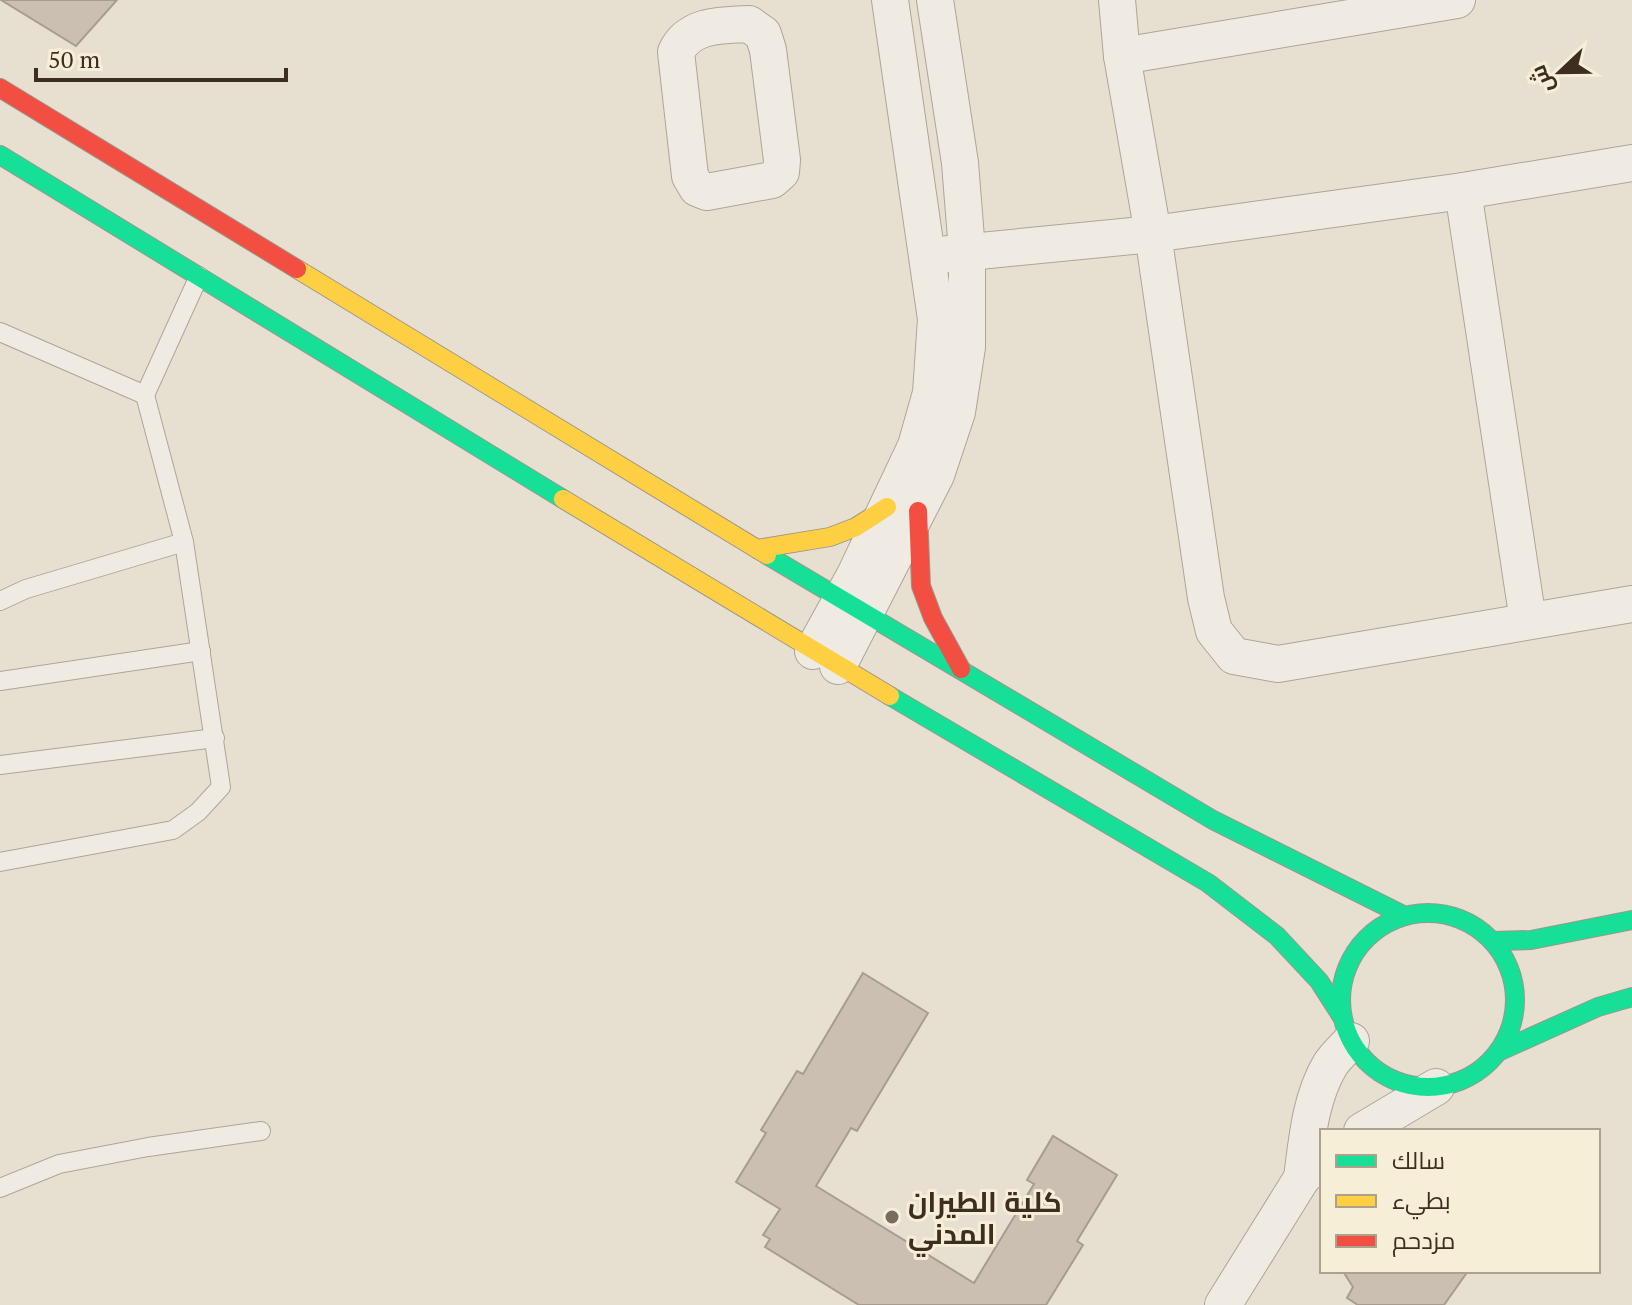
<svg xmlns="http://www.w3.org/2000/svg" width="1632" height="1305" font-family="'PT Serif',Cairo,serif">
<rect width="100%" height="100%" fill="#e7e0d1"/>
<g fill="#cbbfb2" stroke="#a89c90" stroke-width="2">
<path d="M1,0H117L76,46Z"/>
<path d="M863,973L928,1013L857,1131L851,1128L816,1186L974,1283L1034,1184L1027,1180L1053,1136L1117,1175L1077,1241L1083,1245L1046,1305H859L765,1247L770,1239L763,1235L780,1209L736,1182L766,1133L761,1130L797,1071L803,1074Z"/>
<path d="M1345,1271H1468L1444,1305H1358L1347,1298L1353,1287L1344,1273Z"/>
</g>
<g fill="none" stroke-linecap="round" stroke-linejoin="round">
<defs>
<g id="lane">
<path d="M0,332L145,395"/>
<path d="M0,601L26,589L184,542"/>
<path d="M0,681L201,651"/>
<path d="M0,765L215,738"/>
<path d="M0,862L173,830L198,812L221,787L184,542L145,395L199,276"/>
<path d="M0,1188L59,1164L148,1147L261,1131"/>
</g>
<g id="street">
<path d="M1117,0L1122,56L1153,234L1206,598L1214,631L1234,656L1278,664L1632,604"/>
<path d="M749,24L763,34L768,50L782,160L781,172L772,180L707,192L697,188L690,176L676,52C689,24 722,25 749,24Z"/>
<path d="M1122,56L1457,0"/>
<path d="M1463,191L1528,621"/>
<path d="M929,256L1153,234L1463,191L1632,163"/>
<path d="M813,651L855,575L916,446L931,393L936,319L890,0"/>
<path d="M838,666L936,475L957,412L967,347V251L960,163L935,0"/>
<path d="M1362,1131L1436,1087"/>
<path d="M1302,1178C1307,1140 1310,1099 1330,1065C1335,1057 1344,1049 1351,1041"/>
<path d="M1223,1305L1302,1178L1322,1159"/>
</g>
<g id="fast">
<path d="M0,155L563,499"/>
<path d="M767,555L1213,820L1405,916"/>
<path d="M890,696L1208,883L1277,936L1319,981L1342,1017"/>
<circle cx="1428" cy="1000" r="87"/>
<path d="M1492,941L1531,940L1632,920"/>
<path d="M1498,1052L1598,1007L1632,997"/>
</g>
<g id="slow">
<path d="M297,269L767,555"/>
<path d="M563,499L890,696"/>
<path d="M757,549L830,537L856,527L887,507"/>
</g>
<g id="jam">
<path d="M0,88L297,269"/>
<path d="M918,511L921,586L933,618L961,669"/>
</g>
</defs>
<use href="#lane" stroke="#ada599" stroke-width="20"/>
<use href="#street" stroke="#ada599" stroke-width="38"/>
<use href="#fast" stroke="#9c958a" stroke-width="20"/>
<use href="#slow" stroke="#9c958a" stroke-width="20"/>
<use href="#jam" stroke="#9c958a" stroke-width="20"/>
<use href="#lane" stroke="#efebe3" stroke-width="18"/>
<use href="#street" stroke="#efebe3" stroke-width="36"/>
<use href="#fast" stroke="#16e098" stroke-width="18"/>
<use href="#slow" stroke="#ffcf43" stroke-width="18"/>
<use href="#jam" stroke="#f24e42" stroke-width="18"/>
</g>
<circle fill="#786c5e" stroke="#f7eed8" stroke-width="3" cx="892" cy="1217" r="8"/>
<g text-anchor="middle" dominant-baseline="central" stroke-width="6" stroke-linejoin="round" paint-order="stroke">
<g font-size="28" font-weight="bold" fill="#3d2e20" stroke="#f7eed8" text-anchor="start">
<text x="908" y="1201">كلية الطيران<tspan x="908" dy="32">المدني</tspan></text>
</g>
</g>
<rect x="1320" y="1129" width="280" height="144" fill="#f7eed8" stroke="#ada18e" stroke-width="2"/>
<rect x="1336" y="1155" width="40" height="12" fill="#16e098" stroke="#ada18e" stroke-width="2"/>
<text x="1392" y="1169" font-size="24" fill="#3d2e20">سالك</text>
<rect x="1336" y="1195" width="40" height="12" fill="#ffcf43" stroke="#ada18e" stroke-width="2"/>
<text x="1392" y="1209" font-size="24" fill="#3d2e20">بطيء</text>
<rect x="1336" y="1235" width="40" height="12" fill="#f24e42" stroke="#ada18e" stroke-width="2"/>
<text x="1392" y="1249" font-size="24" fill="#3d2e20">مزدحم</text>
<g transform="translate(1560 72) rotate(248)" stroke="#f7eed8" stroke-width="6" paint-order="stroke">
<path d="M0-6L14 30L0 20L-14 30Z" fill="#3d2e20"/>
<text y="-12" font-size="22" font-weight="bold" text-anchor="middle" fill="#3d2e20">ش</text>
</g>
<path d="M36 68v12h250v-12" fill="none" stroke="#3d2e20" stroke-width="4"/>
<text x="48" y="68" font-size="24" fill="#3d2e20" stroke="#f7eed8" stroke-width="6" paint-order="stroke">50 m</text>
</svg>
